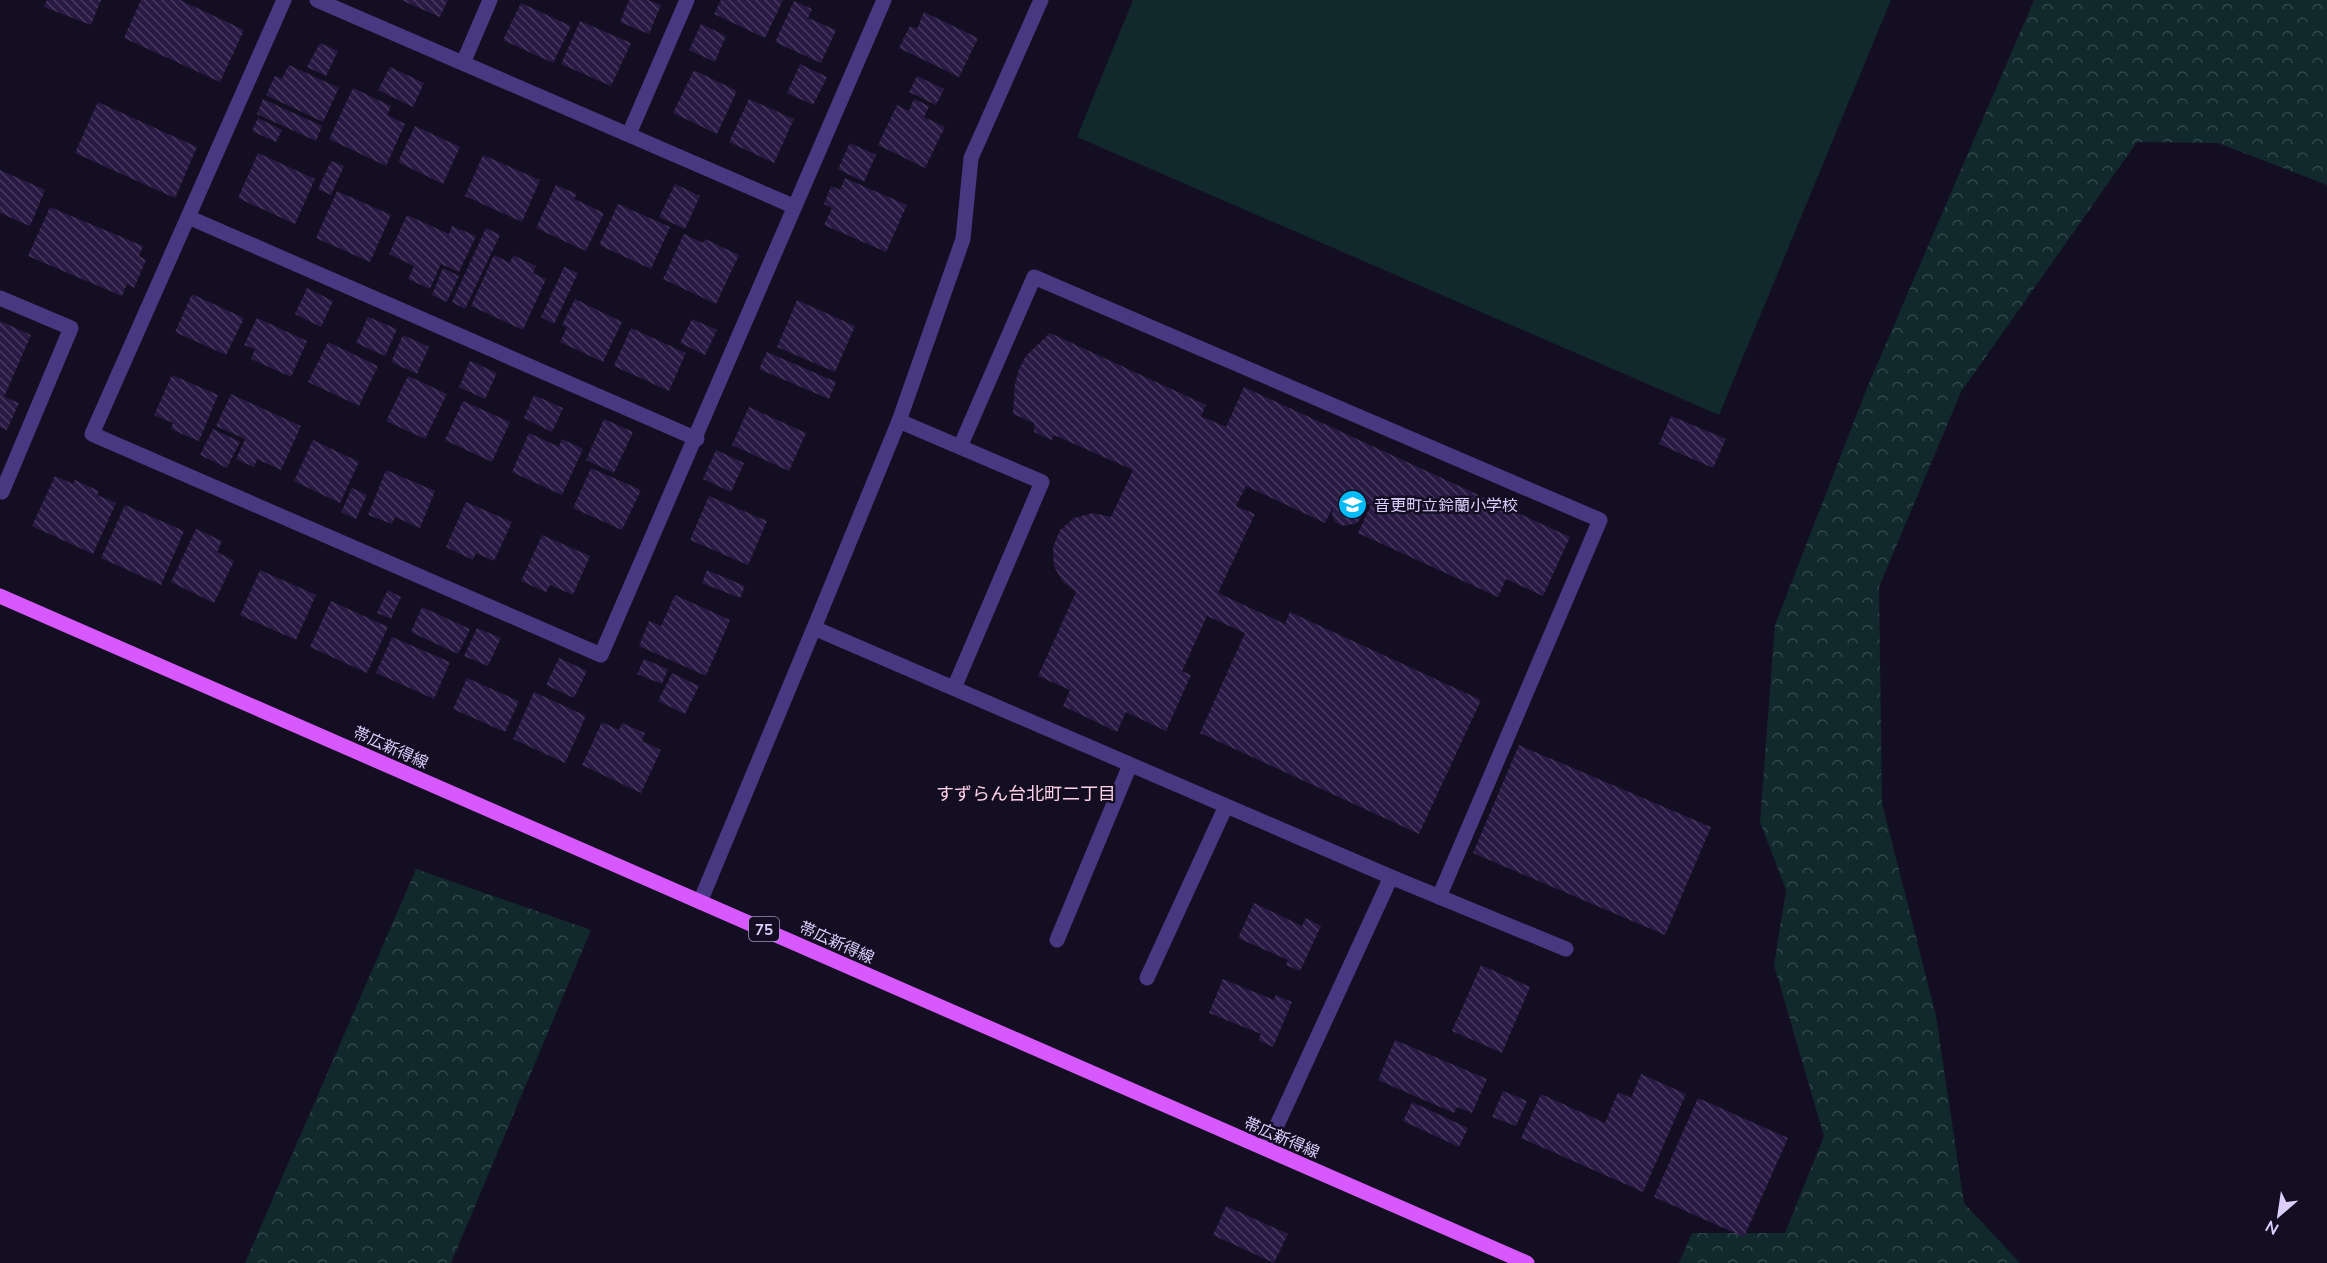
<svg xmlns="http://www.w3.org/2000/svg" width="2327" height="1263" font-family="Mulish,'Noto Sans JP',sans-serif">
<defs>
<pattern id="forest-crowns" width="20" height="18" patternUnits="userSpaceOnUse" patternTransform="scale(1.5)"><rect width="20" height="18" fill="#11292c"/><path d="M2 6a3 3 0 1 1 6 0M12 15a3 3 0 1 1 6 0" fill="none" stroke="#33474c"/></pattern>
<pattern id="building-back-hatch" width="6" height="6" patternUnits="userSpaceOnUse" patternTransform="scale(1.5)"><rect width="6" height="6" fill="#281a43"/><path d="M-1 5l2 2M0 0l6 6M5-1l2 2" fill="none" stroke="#473a5f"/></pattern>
</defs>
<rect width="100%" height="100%" fill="#140e22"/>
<g fill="url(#forest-crowns)">
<path d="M2034,0H2327V185L2218,143L2137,142L1961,392L1879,587L1882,803L1936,1016L1964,1203L2020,1263H1679L1692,1233H1785L1824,1136L1774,965L1786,890L1760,822L1775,625L1867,388Z"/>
<path d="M416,869L591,930L451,1263H245Z"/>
</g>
<path fill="#11292c" d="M1133,0H1891L1719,415L1077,137Z"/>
<g fill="url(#building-back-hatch)">
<path d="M47,0H101L91,25L44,7Z"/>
<path d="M141,0H180L244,30L220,82L124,38Z"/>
<path d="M401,0H448L440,17Z"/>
<path d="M629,0H648L661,5L649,34L620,22Z"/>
<path d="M721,0H783L765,38L714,14Z"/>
<path d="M794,1L812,9L808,18L836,30L821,63L775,42Z"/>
<path d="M521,3L571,26L553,63L503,40Z"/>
<path d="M924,12L978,38L959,77L899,48L910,26L917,29Z"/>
<path d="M580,21L631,43L611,86L561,64Z"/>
<path d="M701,24L726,36L715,62L689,50Z"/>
<path d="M320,43L338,51L326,76L307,67Z"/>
<path d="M800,64L827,77L813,105L787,93Z"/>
<path d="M289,65L339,88L323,122L266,95L275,76L282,79Z"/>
<path d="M390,67L424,83L413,107L378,90Z"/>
<path d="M694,70L737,91L717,134L673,113Z"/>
<path d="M917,76L944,89L936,105L909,92Z"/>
<path d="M353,88L391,106L387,115L405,124L386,166L329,139Z"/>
<path d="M263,99L322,126L316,141L257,114Z"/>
<path d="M749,99L794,119L774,163L729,142Z"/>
<path d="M914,99L929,106L924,117L945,127L925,168L878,145L897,105L909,111Z"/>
<path d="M98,102L197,147L175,198L75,153Z"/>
<path d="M258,118L282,130L276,142L252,131Z"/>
<path d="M415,126L460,147L443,184L398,162Z"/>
<path d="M850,143L876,155L864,182L838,169Z"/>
<path d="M258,153L315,179L295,224L238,198Z"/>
<path d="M483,155L540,180L522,222L465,196Z"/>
<path d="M331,161L344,166L331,195L318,189Z"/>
<path d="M0,170L45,190L30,226L0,213Z"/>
<path d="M845,178L907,205L886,252L824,225L832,208L824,204L831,186L840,190Z"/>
<path d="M675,184L700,196L685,229L659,217Z"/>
<path d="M556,185L577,194L574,199L604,213L586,251L536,228Z"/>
<path d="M337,191L391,215L370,262L316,238Z"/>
<path d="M618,204L670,227L651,269L599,245Z"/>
<path d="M50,207L143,246L139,256L146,260L134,288L127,284L122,296L28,256Z"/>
<path d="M407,215L449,234L452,226L476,236L459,272L441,264L430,289L408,279L414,266L389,254Z"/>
<path d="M486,228L500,235L465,309L452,302Z"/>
<path d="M684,234L703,243L705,239L739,255L716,304L663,279Z"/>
<path d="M494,255L510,263L513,255L536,266L533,273L546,279L523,330L471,306Z"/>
<path d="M564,267L578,273L554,324L541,317Z"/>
<path d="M443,268L459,276L447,302L432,295Z"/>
<path d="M307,288L333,301L321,327L295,314Z"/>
<path d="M192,294L244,318L226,355L175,332Z"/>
<path d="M575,299L622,322L603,362L560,342L567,327L562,325Z"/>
<path d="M797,300L855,326L835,372L777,347Z"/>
<path d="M368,317L397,329L385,356L356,343Z"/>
<path d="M257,318L307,341L291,377L251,359L255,349L244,345Z"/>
<path d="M692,319L717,330L705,355L680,343Z"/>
<path d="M0,321L31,335L4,397L19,403L7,430L0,427Z"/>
<path d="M631,328L686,353L669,391L614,366Z"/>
<path d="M1050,333L1206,405L1201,416L1226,427L1244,387L1570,537L1543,596L1506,579L1498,597L1358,533L1371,505L1364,502L1362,516L1357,523L1342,526L1335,522L1332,514L1333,507L1325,523L1246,486L1236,506L1255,514L1218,593L1285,624L1290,612L1481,700L1419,834L1200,733L1245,633L1207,616L1182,671L1191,675L1166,731L1126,712L1117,732L1063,706L1070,690L1038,676L1076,592L1063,582L1054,566L1053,547L1060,530L1074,518L1093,513L1111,517L1133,470L1054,435L1052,440L1034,432V423L1013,414L1015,384L1019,369L1026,356Z"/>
<path d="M403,335L429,347L417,374L391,362Z"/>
<path d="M328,342L378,366L359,406L308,382Z"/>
<path d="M767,352L836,382L829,399L759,369Z"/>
<path d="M470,361L497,373L485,399L459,387Z"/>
<path d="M172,375L218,395L199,441L171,429L173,423L154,415Z"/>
<path d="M408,376L447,394L425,439L386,421Z"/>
<path d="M231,394L301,426L281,470L257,459L254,467L236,459L245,439L216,426Z"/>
<path d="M534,395L563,408L552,432L524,418Z"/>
<path d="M463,401L510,422L492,462L445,440Z"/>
<path d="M749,407L806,433L789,471L732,445Z"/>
<path d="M1671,416L1726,439L1713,468L1659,444Z"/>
<path d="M604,419L633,432L614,473L586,460Z"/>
<path d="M213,429L240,442L227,468L200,455Z"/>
<path d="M529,433L559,447L562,439L583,449L562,495L512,472Z"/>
<path d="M313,440L359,462L340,503L294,481Z"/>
<path d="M716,450L744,463L731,492L703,479Z"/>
<path d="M591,468L641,490L622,530L573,508Z"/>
<path d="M386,470L435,491L420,528L395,517L392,524L368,515Z"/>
<path d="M55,476L73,484L75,480L99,491L97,495L116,503L93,554L32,526Z"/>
<path d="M352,488L367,495L356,519L341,512Z"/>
<path d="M709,496L767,521L748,565L690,540Z"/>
<path d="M466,502L512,522L494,561L476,553L473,560L446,547Z"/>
<path d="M125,505L184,531L161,585L101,558Z"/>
<path d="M196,529L222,541L217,552L234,561L214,603L171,582Z"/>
<path d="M542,535L590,556L573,595L550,585L546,592L521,581Z"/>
<path d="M260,570L316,595L296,640L240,615Z"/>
<path d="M707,570L745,586L740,598L702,583Z"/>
<path d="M388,590L401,597L391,619L377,613Z"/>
<path d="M675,595L730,620L706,676L639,646L649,621L661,626Z"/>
<path d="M331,601L388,627L367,673L310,647Z"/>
<path d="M422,607L470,629L458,654L411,632Z"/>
<path d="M477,628L501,638L488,666L464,656Z"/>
<path d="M392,637L450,662L434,699L376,673Z"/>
<path d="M559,658L587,671L574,698L546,685Z"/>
<path d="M644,659L668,669L662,684L637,674Z"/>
<path d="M672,673L699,686L685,714L658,701Z"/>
<path d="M467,678L519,701L505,732L453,709Z"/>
<path d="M534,692L586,716L565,763L513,739Z"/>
<path d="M602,722L619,730L622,723L645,733L642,741L661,750L641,793L582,765Z"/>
<path d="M1519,745L1711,827L1665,935L1473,853Z"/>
<path d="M1254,903L1302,926L1306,918L1321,926L1300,971L1286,965L1288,960L1238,938Z"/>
<path d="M1481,965L1530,987L1502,1053L1452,1031Z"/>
<path d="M1223,979L1274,1000L1276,995L1292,1002L1273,1047L1258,1040L1261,1034L1209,1013Z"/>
<path d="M1395,1040L1487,1079L1472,1113L1457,1107L1454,1113L1378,1080Z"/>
<path d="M1641,1074L1686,1094L1643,1192L1521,1138L1541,1094L1605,1123L1618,1092L1631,1098Z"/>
<path d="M1503,1091L1527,1101L1516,1126L1492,1117Z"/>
<path d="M1698,1098L1788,1138L1744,1237L1654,1197Z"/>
<path d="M1412,1102L1468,1128L1459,1147L1403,1121Z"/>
<path d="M1226,1206L1288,1234L1274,1263L1213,1235Z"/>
</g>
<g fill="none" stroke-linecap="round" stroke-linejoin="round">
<g stroke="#463981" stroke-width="15">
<path d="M284,0L92,434L601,655C697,438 788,218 884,0"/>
<path d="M317,0L793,206"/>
<path d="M463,63L490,0"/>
<path d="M629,134L687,0"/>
<path d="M188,217L697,439"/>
<path d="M0,298L71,328L2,492L0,491"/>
<path d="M899,421L1042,482L954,688"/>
<path d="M960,447L1034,277L1600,520L1439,897"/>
<path d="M814,628L899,421L963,239L971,158L1041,0"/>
<path d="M700,902L814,628L1391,877L1566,949"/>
<path d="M1057,940L1130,765"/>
<path d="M1147,978L1226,806"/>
<path d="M1266,1149L1391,877"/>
</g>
<path stroke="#d758fd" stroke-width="15" d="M0,596L1527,1263"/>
</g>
<defs>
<symbol id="school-disc" viewBox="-11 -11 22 22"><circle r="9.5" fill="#03bbf7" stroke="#140e22"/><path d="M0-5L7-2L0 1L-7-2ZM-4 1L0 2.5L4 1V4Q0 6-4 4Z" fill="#fff"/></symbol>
</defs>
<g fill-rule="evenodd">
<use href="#school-disc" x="1336" y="488" width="33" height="33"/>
</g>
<g text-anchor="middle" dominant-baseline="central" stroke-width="5" stroke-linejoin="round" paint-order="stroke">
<rect fill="#140e22" stroke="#a095bc" stroke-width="1.5" x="749" y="917" width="30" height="24" rx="4.5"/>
<g font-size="15" font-weight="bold" fill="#dccffe">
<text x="764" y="929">75</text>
</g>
<g font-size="16" fill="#dccffe" stroke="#140e22" text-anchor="start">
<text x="1374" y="505">音更町立鈴蘭小学校</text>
</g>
<g font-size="16" fill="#dccffe" stroke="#140e22">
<text transform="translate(391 747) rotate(24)">帯広新得線</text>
<text transform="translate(837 942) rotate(24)">帯広新得線</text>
<text transform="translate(1282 1137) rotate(23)">帯広新得線</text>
</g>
<g font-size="18" fill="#fed1e7" stroke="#140e22">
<text x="1026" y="793">すずらん台北町二丁目</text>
</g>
</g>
<g transform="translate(2279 1215) rotate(209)" stroke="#140e22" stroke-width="4.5" paint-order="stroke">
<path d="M0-4.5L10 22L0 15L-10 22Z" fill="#dccffe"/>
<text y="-9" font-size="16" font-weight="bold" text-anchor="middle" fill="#dccffe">N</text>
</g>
</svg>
